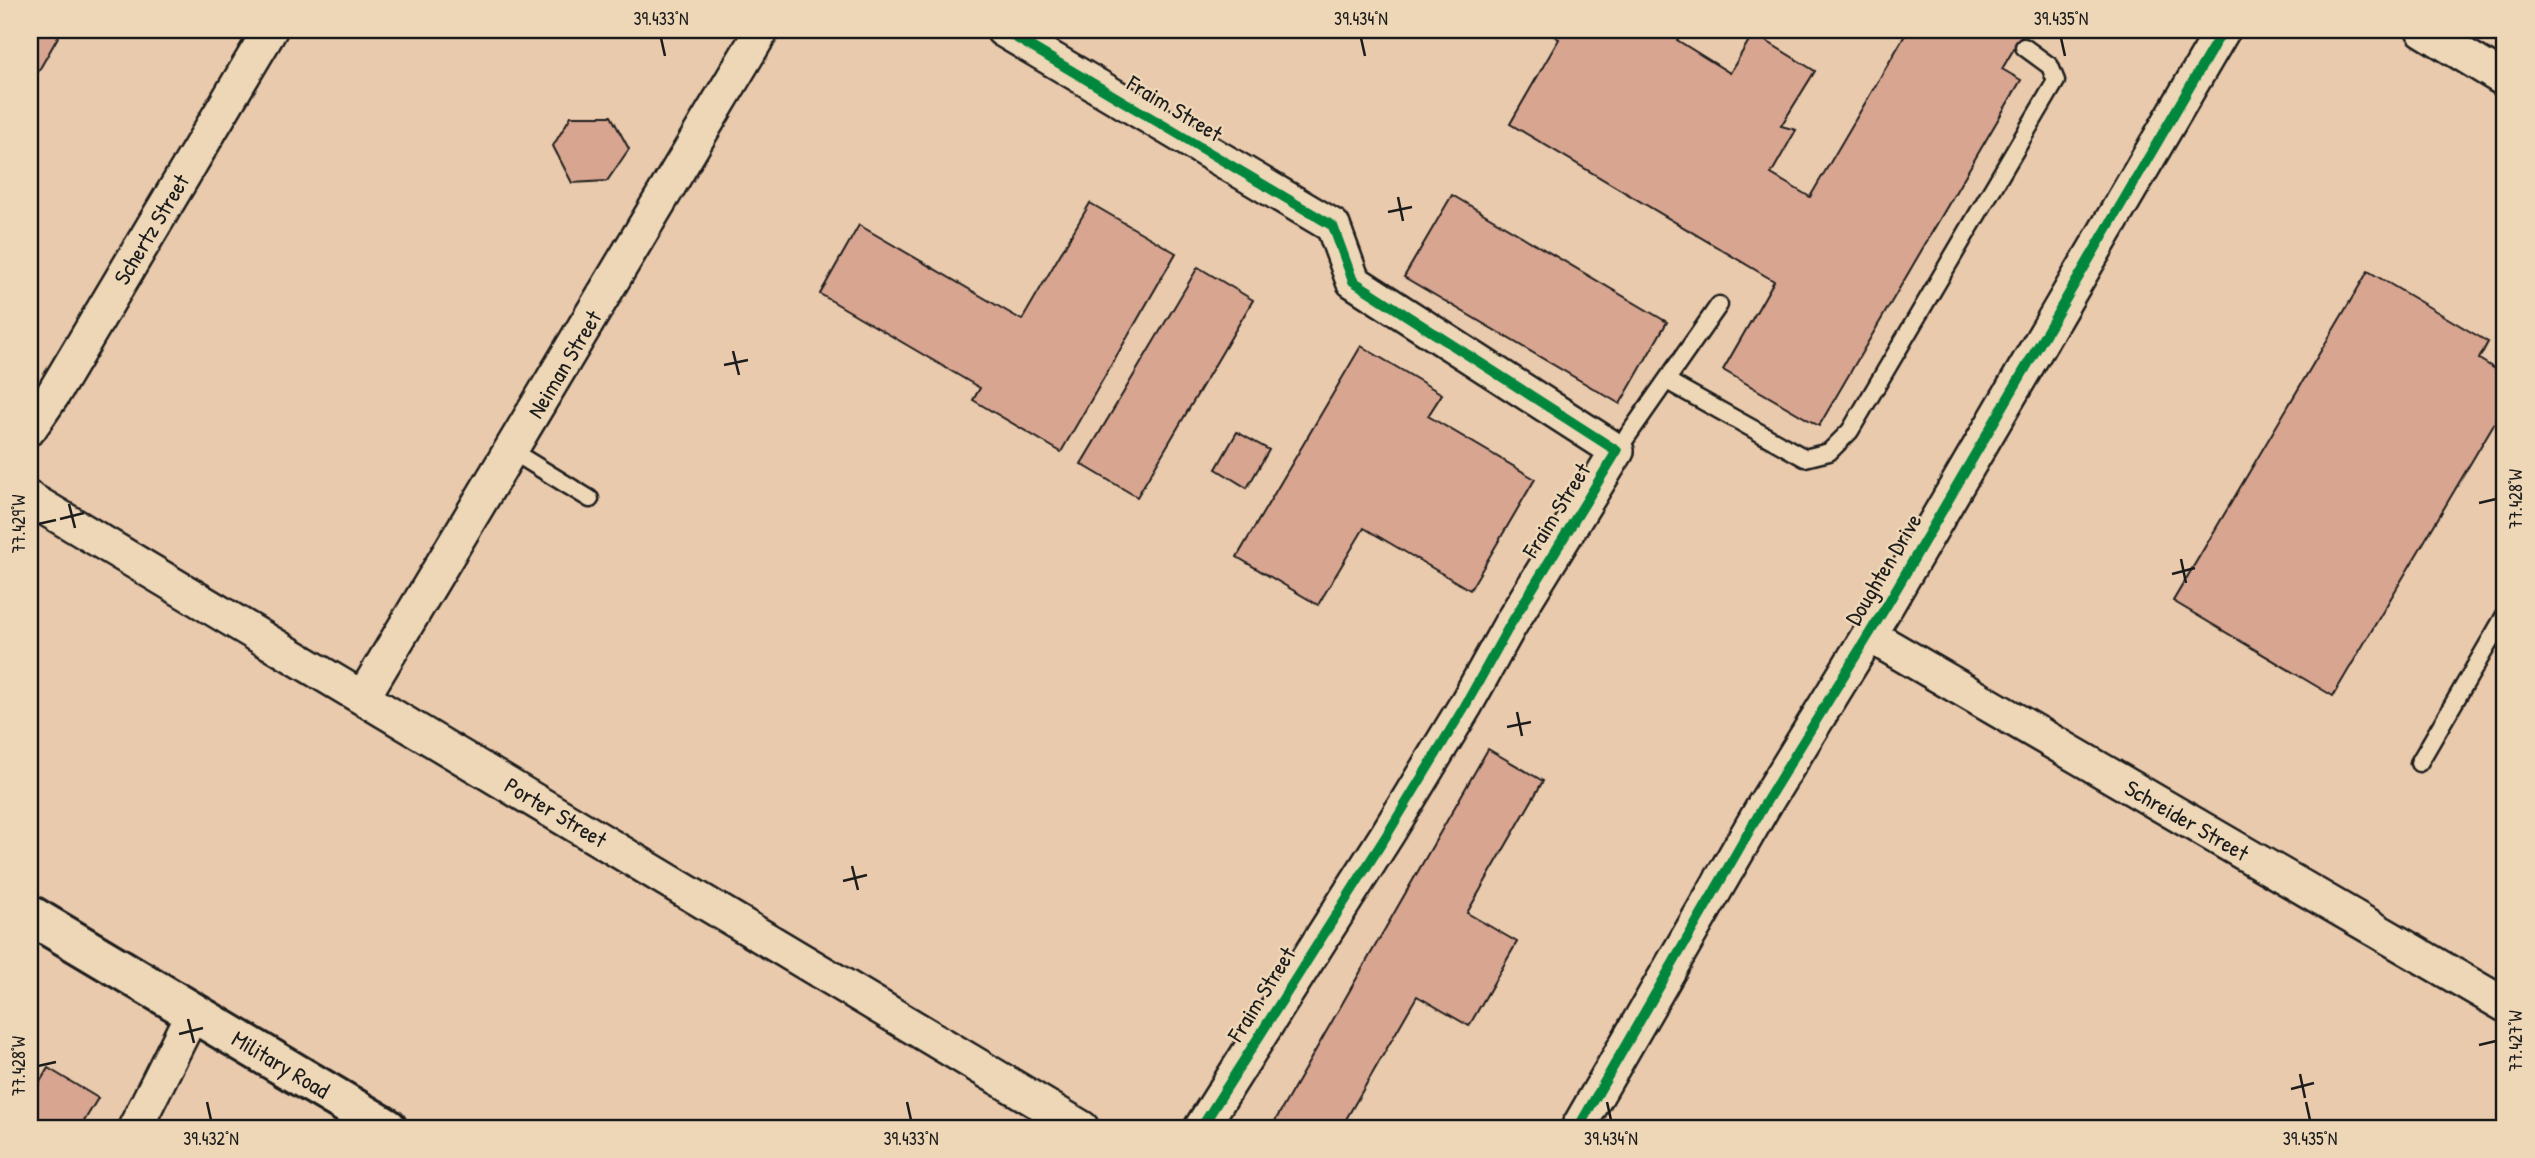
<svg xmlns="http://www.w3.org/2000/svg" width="2535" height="1158" font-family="'Patrick Hand',sans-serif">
<rect width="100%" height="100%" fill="#eacaad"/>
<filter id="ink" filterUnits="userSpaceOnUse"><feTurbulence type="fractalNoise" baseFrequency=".0143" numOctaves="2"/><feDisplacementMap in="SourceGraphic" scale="14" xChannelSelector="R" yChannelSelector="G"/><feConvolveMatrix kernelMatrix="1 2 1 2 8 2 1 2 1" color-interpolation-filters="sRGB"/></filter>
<g filter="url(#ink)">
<g fill="#d8a590" stroke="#1c1c1c" stroke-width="2">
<path d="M30,30H62L30,86Z"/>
<path d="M1545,30H1683L1677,40L1730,73L1755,30H1762L1758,36L1815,71L1781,126L1796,130L1771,174L1810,197L1908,30H1947L1953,33L1955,30H2025L2002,69L2021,80L1819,426L1723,370L1774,281L1510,124L1559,39Z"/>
<path d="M571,116H611L629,149L607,181L572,183L553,146Z"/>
<path d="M1452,195L1667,322L1620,404L1404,277Z"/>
<path d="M1090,203L1176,253L1061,452L973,400L980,388L820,294L859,225L1022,320Z"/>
<path d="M1198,267L1253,300L1137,497L1081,464Z"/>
<path d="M2368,271L2488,342L2479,359L2505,375V405L2333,696L2173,601Z"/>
<path d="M1361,346L1442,394L1428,416L1535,479L1470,590L1364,528L1318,605L1237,557Z"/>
<path d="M1237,432L1269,450L1247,488L1216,469Z"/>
<path d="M1488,749L1543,781L1467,913L1517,942L1469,1026L1417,996L1341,1128H1271Z"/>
<path d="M48,1068L98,1098L80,1128H30V1099Z"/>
</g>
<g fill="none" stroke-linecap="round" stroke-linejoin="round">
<defs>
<g id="lane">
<path d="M1667,381L1805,458L1829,452L1850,431L2056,81L2050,66L2024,47"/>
<path d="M512,451L590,499"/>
<path d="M1617,451L1719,305"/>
<path d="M2419,763L2505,615"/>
</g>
<g id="street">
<path d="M1003,30L1333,226L1353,281L1617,451L1510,625L1465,706L1388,833L1201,1128"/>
<path d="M2423,30L2505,80"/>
<path d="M30,428L52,396L270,30"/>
<path d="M30,499L1082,1128"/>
<path d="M1869,635L2505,1005"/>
<path d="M363,697L762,30"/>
<path d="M135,1128L193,1012"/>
<path d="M1578,1128L1763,807L1887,605L2223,30"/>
</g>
<path id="secondary" d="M30,915L387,1128"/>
</defs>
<use href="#lane" stroke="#1c1c1c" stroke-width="21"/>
<use href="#street" stroke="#1c1c1c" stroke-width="38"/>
<use href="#secondary" stroke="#1c1c1c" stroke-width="44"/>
<use href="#lane" stroke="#eed7b7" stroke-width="16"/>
<use href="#street" stroke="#eed7b7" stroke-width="33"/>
<use href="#secondary" stroke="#eed7b7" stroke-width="38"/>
<defs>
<g id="cycleway">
<path d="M1003,30L1333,226L1353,281L1617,451L1510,625L1465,706L1388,833L1201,1128"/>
<path d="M1578,1128L1763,807L1887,605L2223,30"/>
</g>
</defs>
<use href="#cycleway" stroke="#eed7b7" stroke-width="15"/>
<use href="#cycleway" stroke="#00873e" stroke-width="10"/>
</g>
</g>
<path fill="none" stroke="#1c1c1c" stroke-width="2.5" d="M661,38L665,56M1361,38L1365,56M2061,38L2065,56M1398,197L1403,221M1388,212L1412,207M733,351L739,375M724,365L748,360M2479,503L2496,499M69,504L75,528M60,519L84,513M38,524L56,520M2181,559L2186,583M2172,574L2195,568M1517,712L1522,736M1507,727L1531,722M852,866L858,890M843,881L867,875M188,1019L194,1043M179,1034L203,1028M2479,1045L2496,1041M38,1066L56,1062M2300,1074L2305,1098M2291,1089L2314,1083M207,1102L211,1120M907,1102L911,1120M1607,1102L1611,1120M2306,1102L2310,1120"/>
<g text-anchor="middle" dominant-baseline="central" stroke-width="5" stroke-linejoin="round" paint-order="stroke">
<g font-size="23" fill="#1c1c1c" stroke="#eed7b7">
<text transform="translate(1175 108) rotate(31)">Fraim Street</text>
<text transform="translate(151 229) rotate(-59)">Schertz Street</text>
<text transform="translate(564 364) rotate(-59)">Neiman Street</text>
<text transform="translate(1556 510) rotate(-58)">Fraim Street</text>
<text transform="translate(1883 569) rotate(-59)">Doughten Drive</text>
<text transform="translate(556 812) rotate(31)">Porter Street</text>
<text transform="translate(2187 820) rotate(30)">Schreider Street</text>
<text transform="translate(1261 994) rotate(-58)">Fraim Street</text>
<text transform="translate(281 1064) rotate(31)">Military Road</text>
</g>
</g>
<rect width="2535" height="1158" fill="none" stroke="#eed7b7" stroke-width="77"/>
<rect x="38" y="38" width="2458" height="1082" fill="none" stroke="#1c1c1c" stroke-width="2.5"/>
<g font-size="18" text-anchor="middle" fill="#1c1c1c">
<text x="661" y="25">39.433°N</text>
<text x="1361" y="25">39.434°N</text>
<text x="2061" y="25">39.435°N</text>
<text transform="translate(2516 499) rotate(-90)" y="6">77.428°W</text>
<text transform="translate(19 524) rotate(-90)" y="6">77.429°W</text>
<text transform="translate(2516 1041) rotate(-90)" y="6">77.427°W</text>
<text transform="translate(19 1066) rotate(-90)" y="6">77.428°W</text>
<text x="211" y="1145">39.432°N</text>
<text x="911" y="1145">39.433°N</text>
<text x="1611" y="1145">39.434°N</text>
<text x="2310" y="1145">39.435°N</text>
</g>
</svg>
